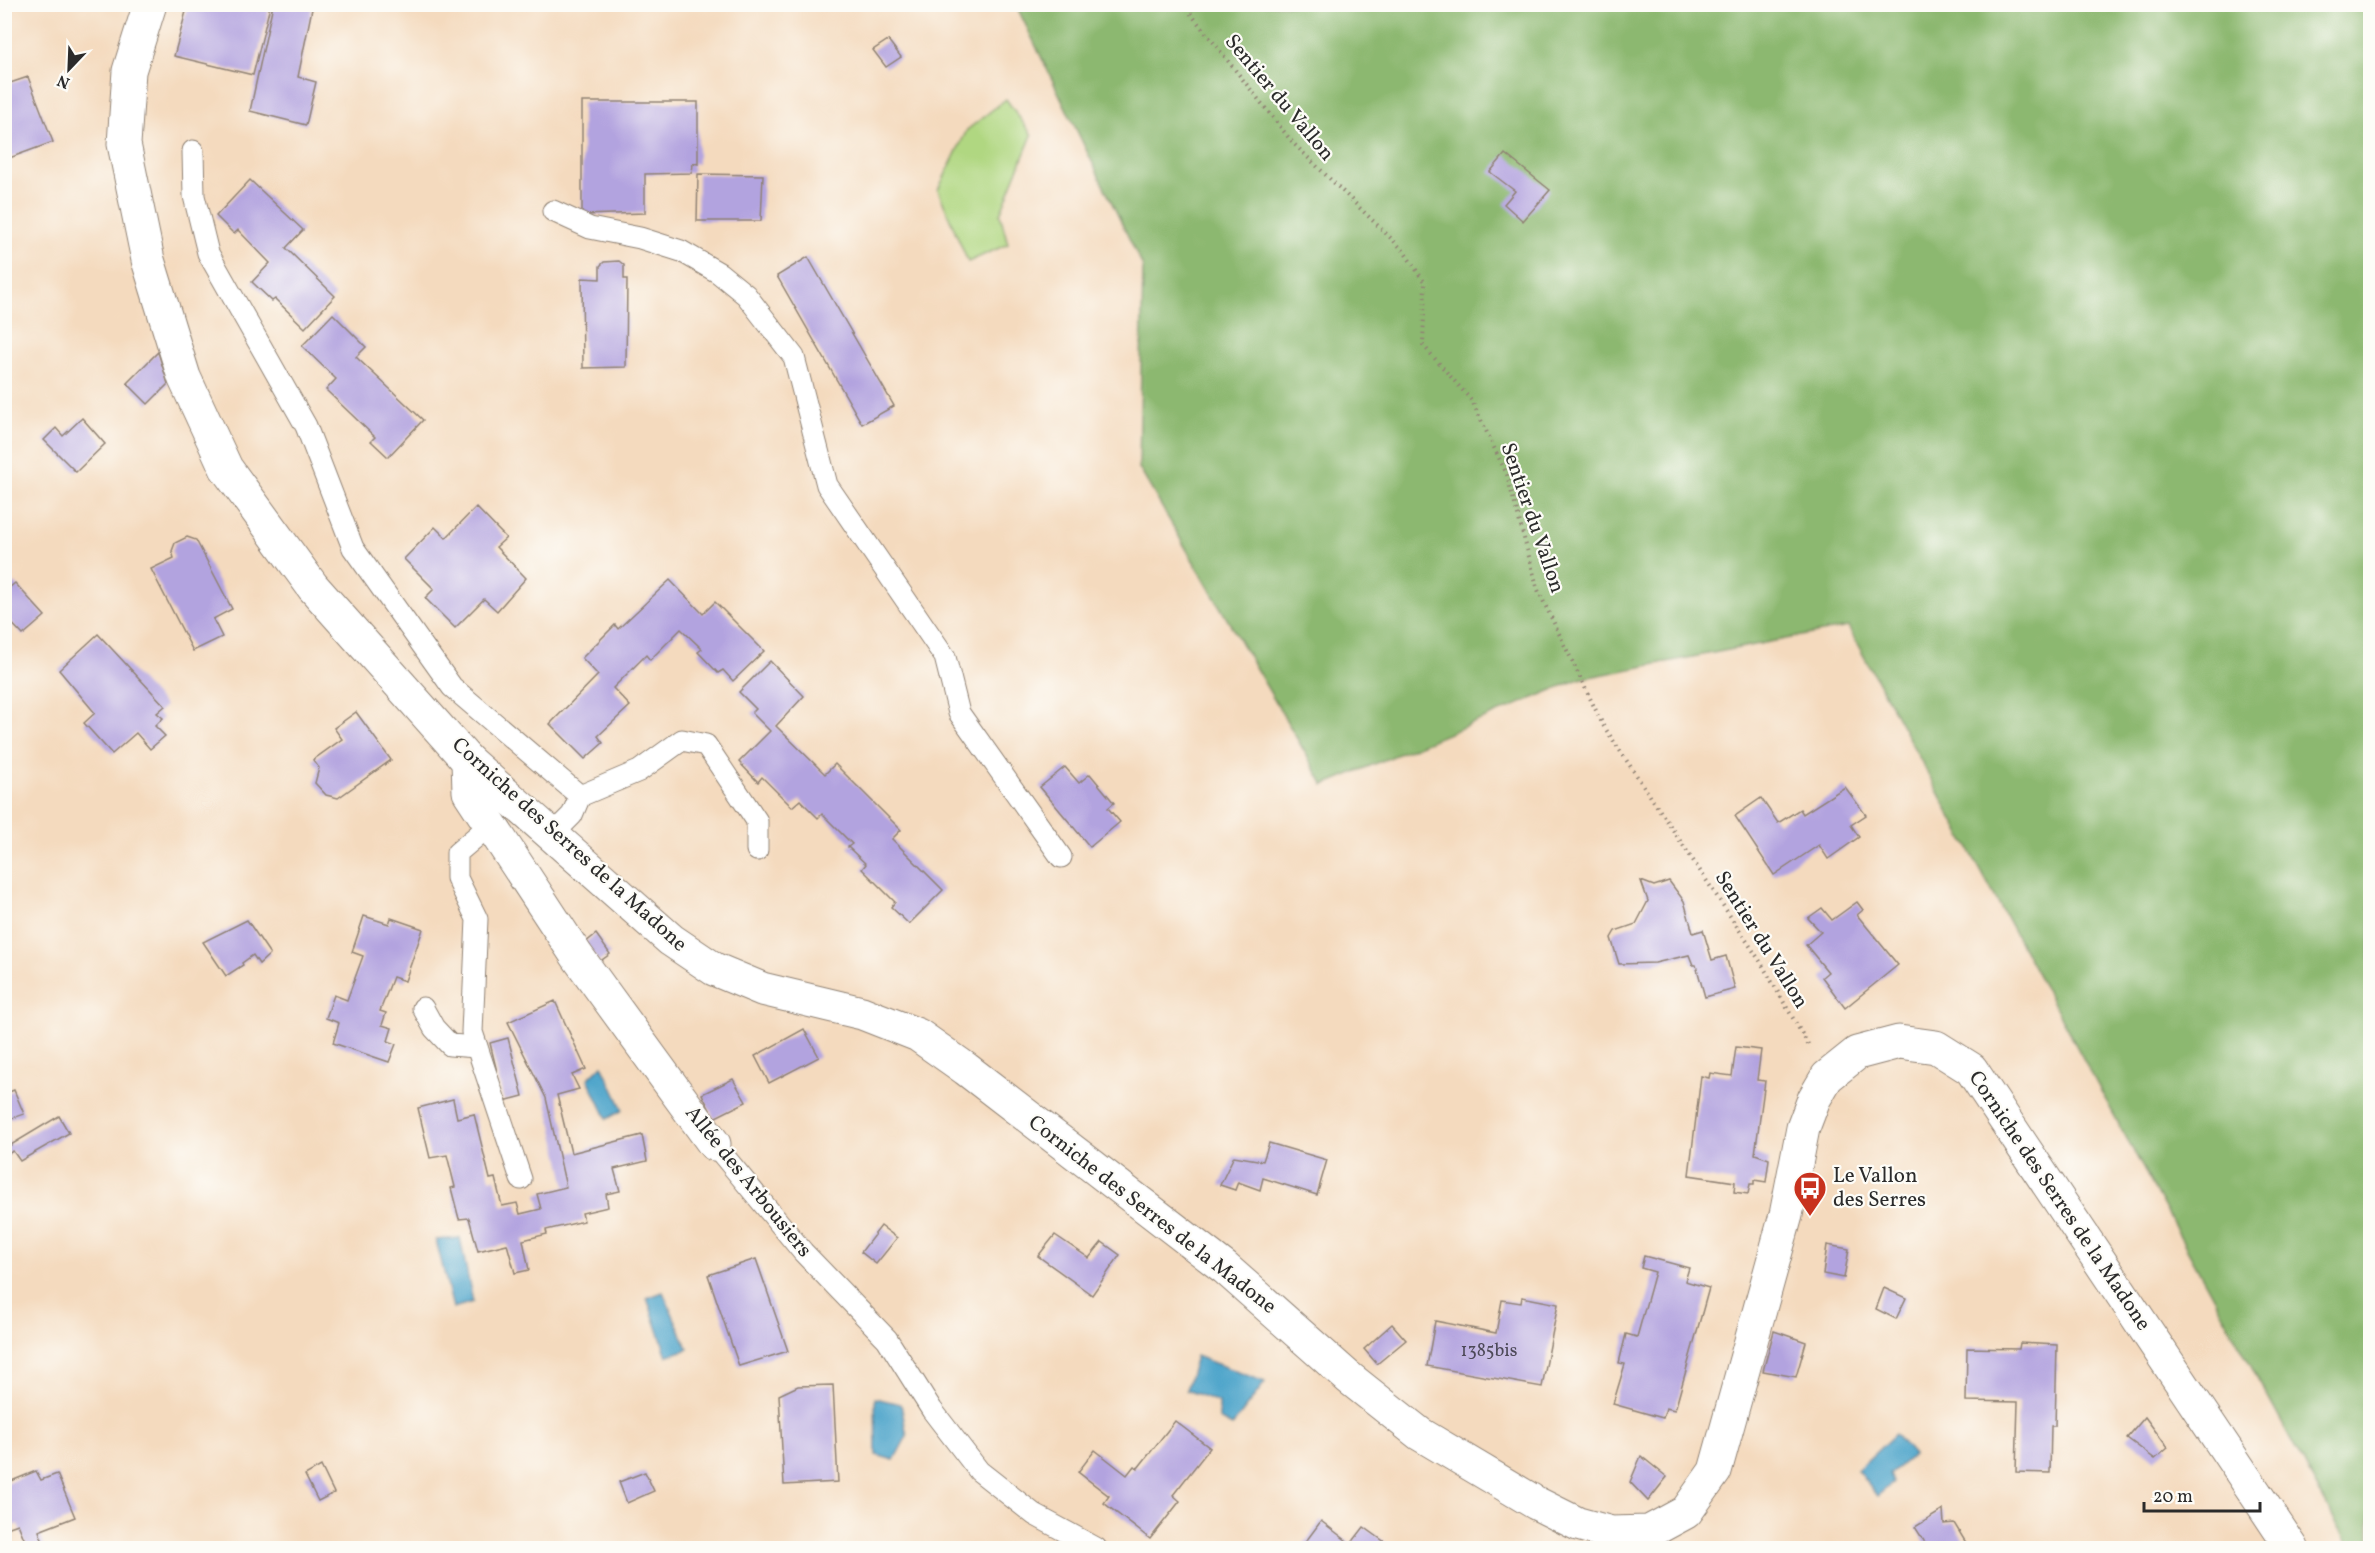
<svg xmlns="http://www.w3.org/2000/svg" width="2375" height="1553" font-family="Vollkorn,serif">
<rect width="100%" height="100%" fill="#fdfcf7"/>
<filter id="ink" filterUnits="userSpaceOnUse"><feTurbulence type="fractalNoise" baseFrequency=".0167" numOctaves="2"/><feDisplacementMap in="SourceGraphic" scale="12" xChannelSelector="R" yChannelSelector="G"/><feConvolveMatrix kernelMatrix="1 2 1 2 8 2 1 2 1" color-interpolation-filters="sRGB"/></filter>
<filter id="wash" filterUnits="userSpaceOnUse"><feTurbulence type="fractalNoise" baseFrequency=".008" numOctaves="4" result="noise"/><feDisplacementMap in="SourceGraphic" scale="24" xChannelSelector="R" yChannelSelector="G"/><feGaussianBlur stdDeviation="1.35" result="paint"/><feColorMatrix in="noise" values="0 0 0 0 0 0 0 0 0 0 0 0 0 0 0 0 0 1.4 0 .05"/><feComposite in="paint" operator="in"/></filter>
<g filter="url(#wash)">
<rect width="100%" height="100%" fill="#f4dabe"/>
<path fill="#b0d781" stroke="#6e8156" stroke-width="1.5" d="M1006,99L1032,135L1000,214L1008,244L968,262L938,190L967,130Z"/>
<path fill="#8cb86f" stroke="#5c724d" stroke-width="1.5" d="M1016,5H2370V1548H2350L1848,627L1579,679L1324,785L1139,468L1143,267Z"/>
<g fill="#4da4ca" stroke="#3c687a" stroke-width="1.5">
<path d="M602,1065L623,1110L607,1119L588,1079Z"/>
<path d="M460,1238L473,1302L453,1308L436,1240Z"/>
<path d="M663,1292L688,1349L667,1356L647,1298Z"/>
<path d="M1196,1356L1265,1382L1232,1426L1219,1419V1402L1186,1390Z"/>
<path d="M875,1398L901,1404L907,1436L894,1460L876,1455Z"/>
<path d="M1895,1434L1913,1455L1890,1474L1893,1483L1877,1496L1857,1470Z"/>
</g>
<g id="blocks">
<g fill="#b2a3df">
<path d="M188,4L270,6L253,75L174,56Z"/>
<path d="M273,4H313L298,77L316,82L306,125L250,111Z"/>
<path d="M888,40L901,57L886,67L873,50Z"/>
<path d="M28,77L53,142L4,160V85Z"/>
<path d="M582,102H698V164L693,163L692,173L645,174V213L582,215Z"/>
<path d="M1505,154L1550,190L1523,221L1504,204L1515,191L1490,172Z"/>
<path d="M698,174L763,175L761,221H697Z"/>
<path d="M250,180L303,230L286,248L335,296L305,328L275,299L272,301L252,282L270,263L238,230L234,234L216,216Z"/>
<path d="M808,257L894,406L862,424L777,276Z"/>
<path d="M619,261L624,265V279H627L626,367L583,368L582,278L600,279V266L604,262Z"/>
<path d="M333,314L366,347L356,357L423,420L388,457L371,441L375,437L326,390L336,379L302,346Z"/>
<path d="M158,352L168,384L148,404L127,383Z"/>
<path d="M82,418L105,444L76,472L44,440L56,428L63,436Z"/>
<path d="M476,507L506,538L496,547L526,578L497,611L484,599L455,628L425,598L434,589L404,559L435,527L446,538Z"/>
<path d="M187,537L196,540L232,609L213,619L222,637L193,651L151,569L174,558L172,551L175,543Z"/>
<path d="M670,580L703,614L715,602L764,651L733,681L723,670L718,673L698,652L702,649L681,629L650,660L646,655L613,688L630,706L598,736L603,743L585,759L550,724L598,675L582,658L615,625L618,629Z"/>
<path d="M15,583L45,616L23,635L4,615V592Z"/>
<path d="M98,634L165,706L157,713L163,718L155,726L165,736L150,749L136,733L112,754L84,723L95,713L59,670Z"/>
<path d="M770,661L804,696L776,726L825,774L835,764L901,830L892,839L943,890L909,924L891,907L895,902L862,869L866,864L848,847L852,844L822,814L818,818L800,800L792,807L762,777L758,782L739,762L770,731L752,713L756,709L739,692Z"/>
<path d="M356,712L391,760L338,798L326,795L315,783L319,768L313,760L342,739L334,728Z"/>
<path d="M1065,767L1079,783L1090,774L1114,803L1108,808L1120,822L1090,847L1040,787Z"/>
<path d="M1845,787L1866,815L1851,825L1859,837L1828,859L1819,845L1774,875L1735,816L1761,798L1778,823L1800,809L1803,814Z"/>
<path d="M1641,881L1654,886L1669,881L1684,901L1693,933L1703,930L1712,960L1726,956L1735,989L1705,997L1696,965H1693L1689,955L1655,963L1619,964L1611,938L1615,931L1636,924L1648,901Z"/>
<path d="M1857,902L1863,910L1857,915L1898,965L1845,1008L1822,977L1828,972L1806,945L1821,932L1808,918L1822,908L1832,920Z"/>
<path d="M364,916L389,924L391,918L423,929L405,981L393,977L380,1011L386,1013L382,1025L392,1028L388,1041L396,1044L389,1062L333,1043L339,1023L326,1018L334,995L347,1000L363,956L352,952Z"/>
<path d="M247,920L270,954L259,964L253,955L242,963L243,965L226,976L203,942Z"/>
<path d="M596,934L610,954L599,962L585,943Z"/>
<path d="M555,1001L586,1069L572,1075L579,1089L557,1095L571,1153L642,1135L647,1161L614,1169L620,1191L606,1194L608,1207L582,1213L584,1221L546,1230L547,1234L523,1240L529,1270L515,1273L507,1244L478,1251L469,1218L459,1219L451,1188L455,1187L447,1155L430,1158L418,1108L453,1099L457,1118L474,1114L490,1179L495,1178L502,1206L517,1203L520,1214L541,1209L537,1194L566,1187L546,1098L508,1022Z"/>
<path d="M804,1029L819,1057L769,1083L755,1056Z"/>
<path d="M508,1038L523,1096L504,1101L490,1043Z"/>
<path d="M1736,1047L1761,1050L1757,1080L1765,1081L1755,1154L1769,1159L1766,1182L1754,1180V1184H1750L1748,1194L1734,1192L1735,1182L1689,1175L1701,1076L1709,1078L1710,1073L1732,1076Z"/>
<path d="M733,1079L746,1102L714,1118L702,1094Z"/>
<path d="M14,1090L24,1114L10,1119L4,1094Z"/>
<path d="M59,1116L69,1133L20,1161L13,1151L4,1156V1135L11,1145Z"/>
<path d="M1269,1143L1327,1160L1317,1195L1263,1178L1260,1190L1238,1182L1235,1190L1220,1185L1234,1156L1263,1161Z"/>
<path d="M881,1226L897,1238L876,1264L861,1252Z"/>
<path d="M1055,1235L1089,1258L1102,1242L1120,1255L1092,1295L1038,1256Z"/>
<path d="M1827,1245L1849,1249L1844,1278L1823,1274Z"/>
<path d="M1644,1256L1689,1268L1685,1281L1709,1288L1675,1410L1666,1408L1663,1418L1613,1404L1625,1364L1619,1363L1626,1334L1637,1337L1655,1272L1641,1268Z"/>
<path d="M756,1259L788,1351L739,1366L708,1275Z"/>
<path d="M1884,1288L1906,1298L1896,1319L1876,1309Z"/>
<path d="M1522,1297L1558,1304L1542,1387L1427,1366L1435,1321L1496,1333L1502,1300L1521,1303Z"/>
<path d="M1392,1324L1406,1340L1377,1364L1364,1349Z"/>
<path d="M1774,1331L1806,1342L1796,1377L1763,1371Z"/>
<path d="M2020,1343L2057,1345L2055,1426H2051L2050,1473L2016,1472L2018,1402L1966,1401L1967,1348L2019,1349Z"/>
<path d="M833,1385L838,1482L784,1485L779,1395L798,1386Z"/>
<path d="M2145,1417L2168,1448L2155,1459L2127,1438Z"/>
<path d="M1175,1421L1210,1448L1173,1495L1180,1501L1150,1539L1104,1503L1109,1496L1078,1472L1095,1450L1127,1475L1134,1466L1138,1468Z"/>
<path d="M1641,1456L1667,1477L1648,1501L1630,1482Z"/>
<path d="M321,1466L334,1493L318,1501L305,1475Z"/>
<path d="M36,1471L41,1480L57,1474L75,1517L39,1531L45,1548H28L18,1524L4,1529V1484Z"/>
<path d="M645,1472L654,1491L627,1503L619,1482Z"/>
<path d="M1943,1510L1944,1524L1954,1523L1968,1546L1965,1548H1919L1926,1544L1915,1527Z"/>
<path d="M1321,1521L1351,1544L1364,1527L1393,1548H1301Z"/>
</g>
</g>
</g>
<g filter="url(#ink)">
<use href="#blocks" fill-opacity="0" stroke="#908274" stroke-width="1.5"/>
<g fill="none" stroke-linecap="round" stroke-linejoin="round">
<defs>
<g id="lane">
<path d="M193,151L194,196L208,253L306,426L353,548L452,687L580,796L572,815L552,835"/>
<path d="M553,211L590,228L640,238L681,251L719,273L746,295L794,357L827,485L945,657L959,713L1061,857"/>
<path d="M580,796L639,771L682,740L706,745L757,821V850"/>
<path d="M490,825L457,853V878L477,919L472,1032L521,1179"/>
<path d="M423,1008L434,1028L450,1045L477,1047"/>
<path d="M714,1144L803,1252L887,1339L932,1410L979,1471L1035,1515L1096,1548"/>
</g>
<g id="street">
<path d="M150,4L129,71L124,144L148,260L184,377L226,468L313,587L468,761L671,940L714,969L762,989L862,1013L918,1035L966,1069L1225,1268L1348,1377L1420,1434L1536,1503L1578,1524L1611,1533L1649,1532L1686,1512L1715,1471L1786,1215L1803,1128L1814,1099L1827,1077L1857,1053L1899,1042L1936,1047L1971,1069L2292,1548"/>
<path d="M468,761L469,792L577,956L714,1144"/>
</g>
</defs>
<use href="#lane" stroke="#908274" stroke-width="23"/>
<use href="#street" stroke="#908274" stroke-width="35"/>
<path stroke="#908274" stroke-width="4" stroke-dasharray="1.5 4.5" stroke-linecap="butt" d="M1183,4L1293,143L1403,250L1425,283L1423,345L1472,401L1507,475L1538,590L1603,725L1760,961L1809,1046"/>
<use href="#lane" stroke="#fff" stroke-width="21"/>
<use href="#street" stroke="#fff" stroke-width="33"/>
</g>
</g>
<defs>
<symbol id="bus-pin" viewBox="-11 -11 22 30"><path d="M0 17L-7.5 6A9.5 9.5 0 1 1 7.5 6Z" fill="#c8321e" stroke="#fdfcf7"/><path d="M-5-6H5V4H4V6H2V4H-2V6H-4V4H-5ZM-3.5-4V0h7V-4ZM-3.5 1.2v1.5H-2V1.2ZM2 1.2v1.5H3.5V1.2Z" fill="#fff"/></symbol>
</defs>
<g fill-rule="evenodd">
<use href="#bus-pin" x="1791" y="1169" width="38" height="52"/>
</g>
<g text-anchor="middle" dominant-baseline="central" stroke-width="4.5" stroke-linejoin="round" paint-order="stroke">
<g font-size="18" fill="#4d4958">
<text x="1489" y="1351">1385bis</text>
</g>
<g font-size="21" fill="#2b2b2b" stroke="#fdfcf7">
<text transform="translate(1279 98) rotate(50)">Sentier du Vallon</text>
<text transform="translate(1532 518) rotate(71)">Sentier du Vallon</text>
<text transform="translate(569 845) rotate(42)">Corniche des Serres de la Madone</text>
<text transform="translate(1761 940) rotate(58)">Sentier du Vallon</text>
<text transform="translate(748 1182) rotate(51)">Allée des Arbousiers</text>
<text transform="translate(2059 1201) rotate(56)">Corniche des Serres de la Madone</text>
<text transform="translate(1152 1215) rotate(38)">Corniche des Serres de la Madone</text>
</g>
<g font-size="21" fill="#2b2b2b" stroke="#fdfcf7" text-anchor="start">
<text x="1833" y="1176">Le Vallon<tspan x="1833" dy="24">des Serres</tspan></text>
</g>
</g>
<rect width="2375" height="1553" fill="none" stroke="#fdfcf7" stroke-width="24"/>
<g transform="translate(69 69) rotate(203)" stroke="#fdfcf7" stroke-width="4.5" paint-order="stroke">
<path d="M0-4.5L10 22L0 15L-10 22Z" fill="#2b2b2b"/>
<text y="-9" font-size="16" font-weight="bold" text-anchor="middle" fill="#2b2b2b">N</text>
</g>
<path d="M2144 1502v9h116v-9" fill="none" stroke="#2b2b2b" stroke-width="3"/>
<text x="2153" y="1502" font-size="18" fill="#2b2b2b" stroke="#fdfcf7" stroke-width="4.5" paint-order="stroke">20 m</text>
</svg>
